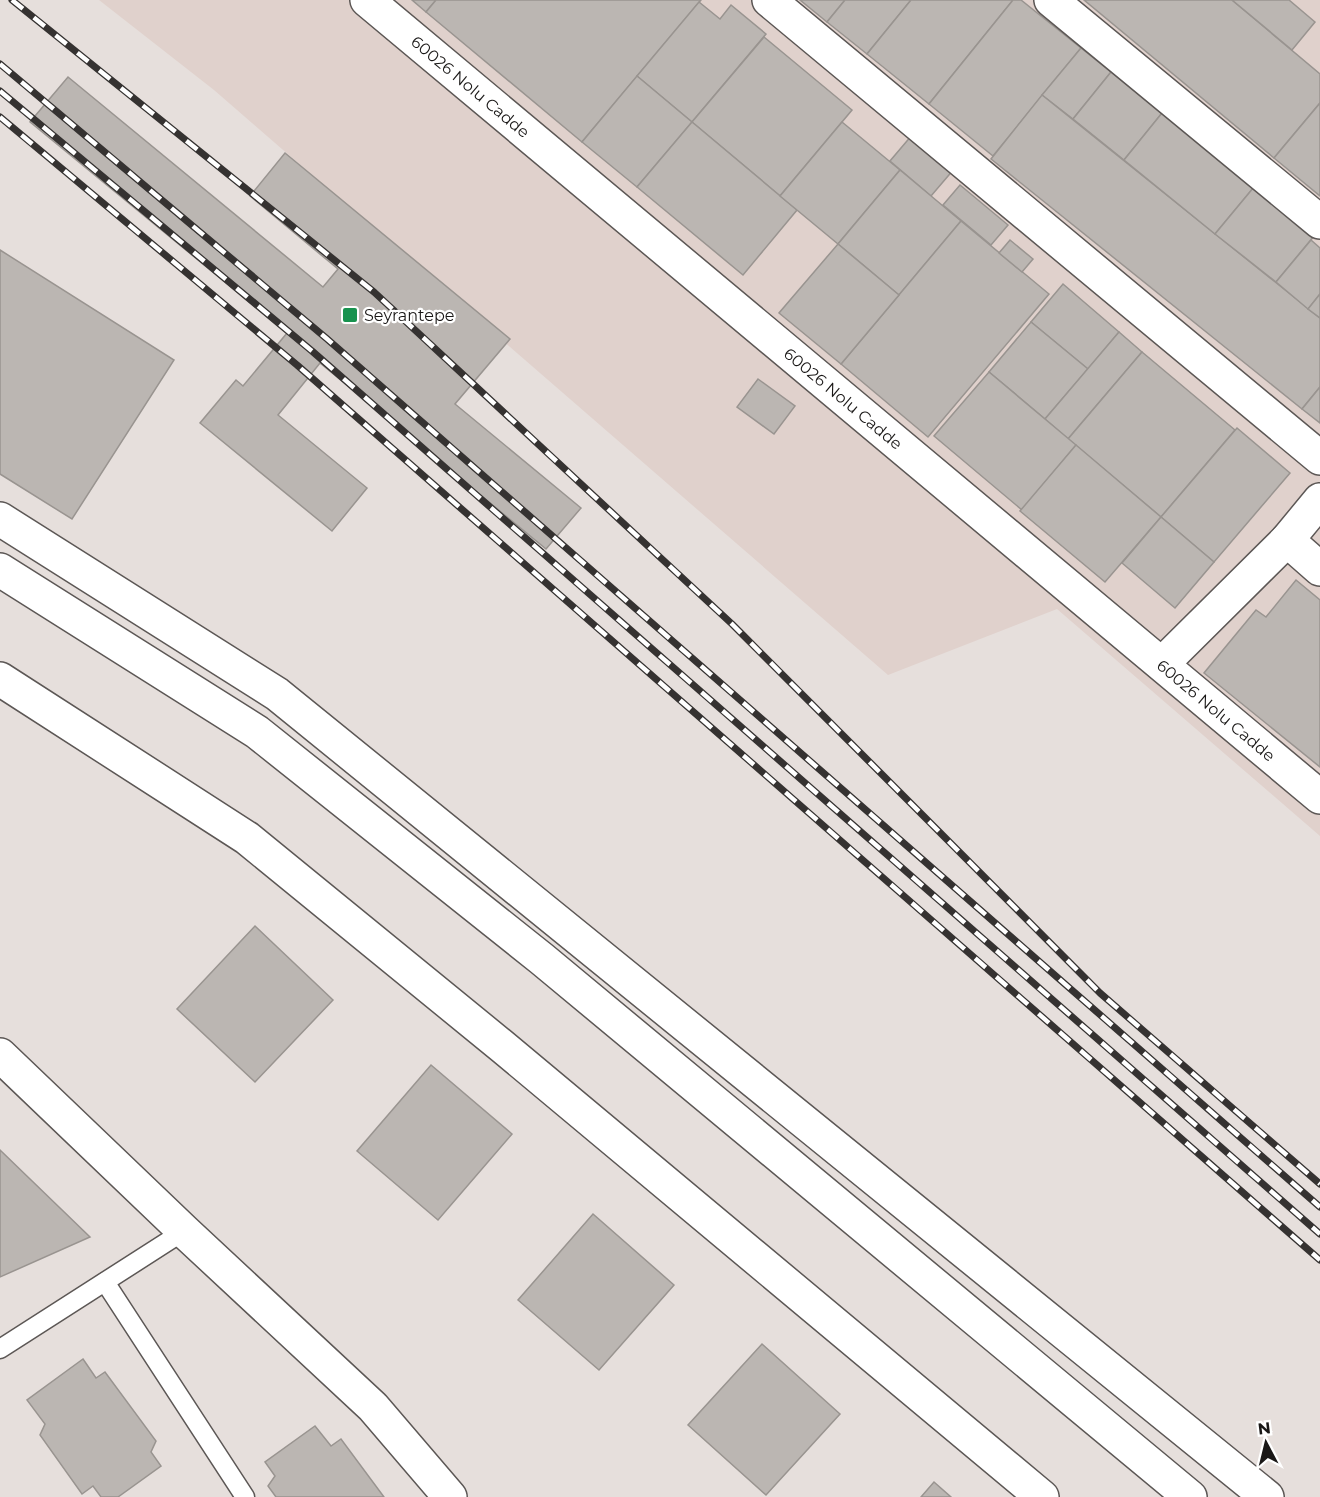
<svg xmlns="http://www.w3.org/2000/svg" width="1320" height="1497" font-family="Montserrat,sans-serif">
<rect width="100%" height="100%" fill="#e6dfdc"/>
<path fill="#e0d1cc" d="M99,0H1320V836L1057,609L888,675L214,90Z"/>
<g fill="#bbb6b2" stroke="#999490" stroke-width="1.5">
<path d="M412,0H436L426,12Z"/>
<path d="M436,0H701L582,142L426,12Z"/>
<path d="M800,0H845L827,22Z"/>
<path d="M845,0H911L867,54L827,22Z"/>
<path d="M911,0H1013L929,104L867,54Z"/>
<path d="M1013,0H1021L1081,48L993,156L929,104Z"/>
<path d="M1084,0H1232L1320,74V103L1274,158Z"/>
<path d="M1232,0H1289L1315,22L1292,50Z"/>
<path d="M699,2L720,19L731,5L766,34L692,122L637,76Z"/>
<path d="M764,37L852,110L780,196L692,122Z"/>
<path d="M1081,48L1111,72L1073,119L1042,95Z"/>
<path d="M1111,72L1162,113L1124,160L1073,119Z"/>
<path d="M637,76L692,122L637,187L582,142Z"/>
<path d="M68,77L323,287L338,269L250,196L285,153L510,339L455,404L581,508L546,549L320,363L278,415L367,488L332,531L200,423L236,380L243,386L287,333L30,122Z"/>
<path d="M1042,95L1320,318V387L1302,409L991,159Z"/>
<path d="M1320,103V196L1274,158Z"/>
<path d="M1162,113L1254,187L1215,234L1124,160Z"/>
<path d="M692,122L797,210L743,275L637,187Z"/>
<path d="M842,122L900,170L838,244L780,196Z"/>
<path d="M912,135L954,169L931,196L890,161Z"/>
<path d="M900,170L961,221L899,295L838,244Z"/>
<path d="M960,185L1008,225L991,245L943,205Z"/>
<path d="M1254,187L1314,236L1276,282L1215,234Z"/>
<path d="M961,221L1049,294L928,437L841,364Z"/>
<path d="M1010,240L1033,259L1022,272L999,253Z"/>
<path d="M1311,240L1320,248V294L1308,309L1276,282Z"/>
<path d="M838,244L899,295L841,364L779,313Z"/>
<path d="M0,250L174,360L72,519L0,474Z"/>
<path d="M1063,284L1119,332L1088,369L1031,322Z"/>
<path d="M1320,294V318L1308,309Z"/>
<path d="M1031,322L1088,369L1045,419L989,372Z"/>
<path d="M1119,332L1142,352L1068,439L1045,419Z"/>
<path d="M1142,352L1235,430L1161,517L1068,439Z"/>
<path d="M989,372L1076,445L1022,510L934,436Z"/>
<path d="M758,379L795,406L774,434L737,407Z"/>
<path d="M1320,387V423L1302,409Z"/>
<path d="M1237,428L1290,473L1214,562L1161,517Z"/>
<path d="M1076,445L1161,517L1105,582L1020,511Z"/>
<path d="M1161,517L1214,562L1175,608L1122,563Z"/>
<path d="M1296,580L1320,600V767L1204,673L1256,610L1266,617Z"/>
<path d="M255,926L333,1000L255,1082L177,1009Z"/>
<path d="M431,1065L512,1134L438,1220L357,1151Z"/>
<path d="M0,1150L90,1237L0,1277Z"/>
<path d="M593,1214L674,1285L599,1370L518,1300Z"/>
<path d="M762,1344L840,1414L766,1495L688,1425Z"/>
<path d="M83,1359L96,1378L105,1372L156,1441L151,1452L161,1466L118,1497H101L93,1486L82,1494L40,1435L45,1424L27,1400Z"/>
<path d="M315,1426L331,1446L341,1439L384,1497H276L268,1486L275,1476L265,1462Z"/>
<path d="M934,1482L951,1497H921Z"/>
</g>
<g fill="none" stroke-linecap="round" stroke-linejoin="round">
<defs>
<g id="service">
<path d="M105,1282L245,1497"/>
<path d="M0,1349L184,1231"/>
</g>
<g id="minor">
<path id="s1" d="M367,0L1320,797"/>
<path d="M769,0L1320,458"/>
<path d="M1051,0L1320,222"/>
<path d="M1287,540L1320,569"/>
<path d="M1162,664L1287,540L1320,500"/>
<path d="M0,679L247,838L503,1047L1042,1497"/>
<path d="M0,1055L184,1231L373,1407L450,1497"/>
</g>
<g id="tertiary">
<path d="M0,519L277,694L1267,1497"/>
<path d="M0,570L257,732L542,959L1190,1497"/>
</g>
</defs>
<use href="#service" stroke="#5c5755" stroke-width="21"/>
<use href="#minor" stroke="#5c5755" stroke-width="36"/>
<use href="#tertiary" stroke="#5c5755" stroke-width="36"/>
<use href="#service" stroke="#fff" stroke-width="18"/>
<use href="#minor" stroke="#fff" stroke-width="33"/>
<use href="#tertiary" stroke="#fff" stroke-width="33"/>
<defs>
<g id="rail">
<path d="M12,0L374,292L732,624L1100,993L1320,1184"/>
<path d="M0,64L326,338L1320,1207"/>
<path d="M0,91L312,351L1320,1234"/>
<path d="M0,117L297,365L1320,1260"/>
</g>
</defs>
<use href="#rail" stroke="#353231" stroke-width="7"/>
<use href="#rail" stroke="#fff" stroke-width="4.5" stroke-dasharray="14" stroke-linecap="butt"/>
</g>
<rect fill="#17924e" stroke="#fff" stroke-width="2" x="342" y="307" width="16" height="16" rx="3"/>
<g text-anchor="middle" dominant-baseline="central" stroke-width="4.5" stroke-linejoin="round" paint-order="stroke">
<g font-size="16" fill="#191716" stroke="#fff">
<text stroke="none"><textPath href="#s1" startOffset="135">60026 Nolu Cadde</textPath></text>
<text stroke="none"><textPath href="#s1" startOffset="621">60026 Nolu Cadde</textPath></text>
<text stroke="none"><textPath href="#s1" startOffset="1107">60026 Nolu Cadde</textPath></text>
</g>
<g font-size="16" fill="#191716" stroke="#fff" text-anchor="start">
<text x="364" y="315">Seyrantepe</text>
</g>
</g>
<g transform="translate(1266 1443) rotate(353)" stroke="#ffffff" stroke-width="4.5" paint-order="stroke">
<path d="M0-4.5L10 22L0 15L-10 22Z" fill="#191716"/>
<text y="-9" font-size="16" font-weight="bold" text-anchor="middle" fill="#191716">N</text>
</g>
</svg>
